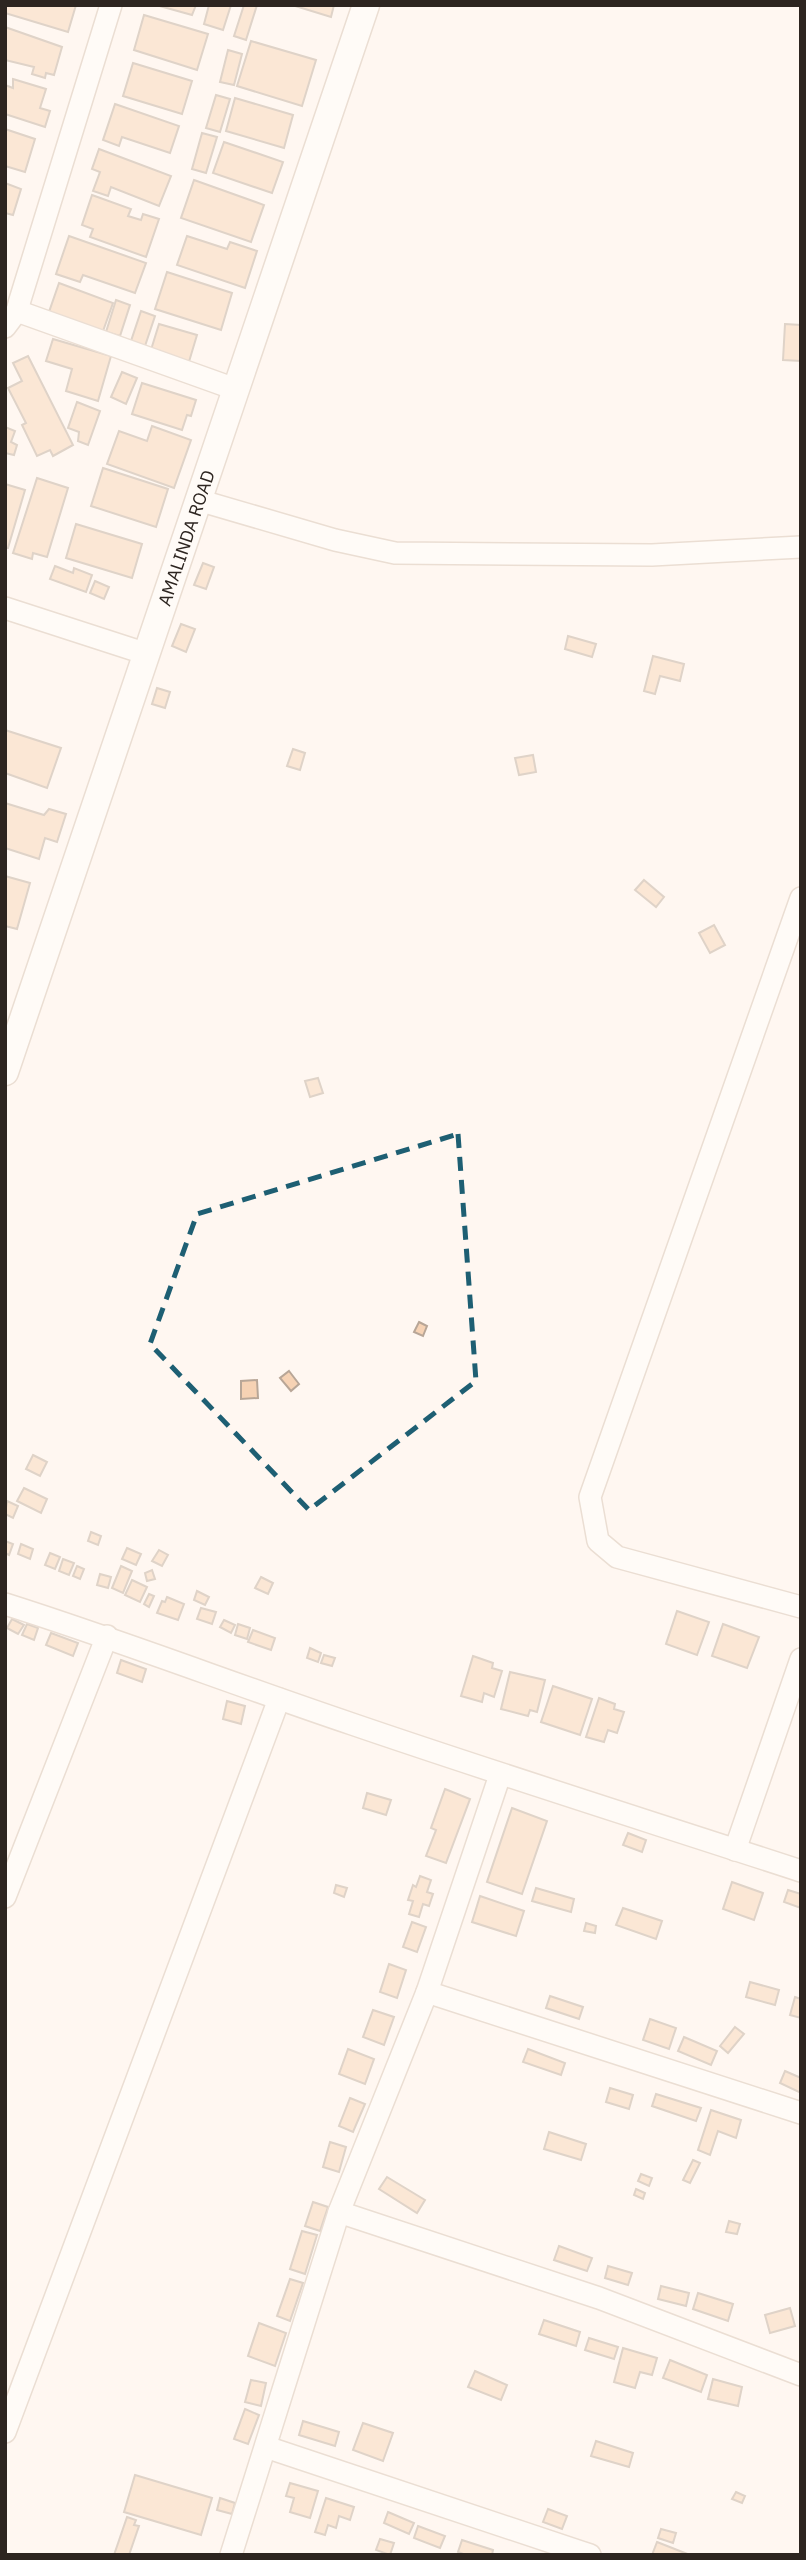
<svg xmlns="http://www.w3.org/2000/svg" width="806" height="2560" font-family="'IBM Plex Sans',sans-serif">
<rect width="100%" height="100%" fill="#fff7f1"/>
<g fill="#f6d2b4" stroke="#b8a697" stroke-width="2">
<path d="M5,5H76L68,32L5,13Z"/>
<path d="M156,5H196L192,15Z"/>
<path d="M209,5H231L223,30L204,24Z"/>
<path d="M244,5H257L246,40L234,36Z"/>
<path d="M292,5H334L331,17Z"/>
<path d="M144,15L208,34L197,70L134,50Z"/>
<path d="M5,27L62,47L54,75L46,73L45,78L32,74L34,67L5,60Z"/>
<path d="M251,41L316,60L302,106L237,86Z"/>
<path d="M228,50L242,54L234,85L220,82Z"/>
<path d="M133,63L192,81L182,114L123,96Z"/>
<path d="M13,79L46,89L40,108L50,111L45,127L5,114V85L13,88Z"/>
<path d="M216,95L230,99L220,132L206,128Z"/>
<path d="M235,98L293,115L284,148L226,131Z"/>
<path d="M115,104L179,126L170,153L122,137L119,146L103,140Z"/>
<path d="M5,129L35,139L25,172L5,166Z"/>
<path d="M202,133L217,137L206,173L192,169Z"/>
<path d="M224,142L283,162L272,193L213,173Z"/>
<path d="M99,149L171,176L159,206L111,187L108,196L93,191L100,172L92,169Z"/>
<path d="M194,180L264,205L251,242L181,218Z"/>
<path d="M5,183L21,189L13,215L5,213Z"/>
<path d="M92,195L131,209L128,216L141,220L143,214L159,219L146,257L90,237L93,229L82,225Z"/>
<path d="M69,236L146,263L135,293L83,275L80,282L56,274Z"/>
<path d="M187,236L227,249L230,242L257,251L245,288L177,265Z"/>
<path d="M167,272L232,293L221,330L155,309Z"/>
<path d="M59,283L113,303L103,331L49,312Z"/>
<path d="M116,300L130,305L120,336L106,332Z"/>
<path d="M141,311L155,316L144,349L130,344Z"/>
<path d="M159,324L197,335L188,365L150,353Z"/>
<path d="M785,324L801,325V361L783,360Z"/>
<path d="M53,339L111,356L98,401L66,391L72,369L46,361Z"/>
<path d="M28,356L73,445L53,456L50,450L37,456L22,425L26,423L8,388L22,381L13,363Z"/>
<path d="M122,372L137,378L126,404L111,397Z"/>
<path d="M142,383L196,400L191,416L187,415L182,430L132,414Z"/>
<path d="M77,402L100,411L88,445L78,441L79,432L68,428Z"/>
<path d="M152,426L191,440L174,488L107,464L119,431L147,441Z"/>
<path d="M5,427L15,431L11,442L17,445L14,455L5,453Z"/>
<path d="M103,468L168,489L156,527L91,506Z"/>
<path d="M37,478L68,488L47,557L33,553L32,559L13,553Z"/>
<path d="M5,484L25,490L8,548H5Z"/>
<path d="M76,524L142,544L132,578L66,558Z"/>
<path d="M203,563L214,567L206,589L194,585Z"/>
<path d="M55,566L73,573L74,568L92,575L86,592L50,579Z"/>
<path d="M95,581L109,587L104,599L90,593Z"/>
<path d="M181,624L195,629L186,652L172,646Z"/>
<path d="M568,636L596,644L592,657L565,649Z"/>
<path d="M653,656L684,664L680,681L660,676L655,694L644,691Z"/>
<path d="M157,688L170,692L165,708L152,704Z"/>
<path d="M5,730L61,748L47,788L5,773Z"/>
<path d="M293,749L305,753L300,770L287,766Z"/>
<path d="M533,755L536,772L519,775L515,758Z"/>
<path d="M5,803L44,815L49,809L66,814L57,842L45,838L39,859L5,848Z"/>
<path d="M5,876L30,883L17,929L5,926Z"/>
<path d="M644,880L664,897L656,907L635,890Z"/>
<path d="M714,925L725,945L710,953L699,933Z"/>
<path d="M318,1078L323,1093L310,1097L305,1081Z"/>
<path d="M419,1322L427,1326L423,1336L414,1332Z"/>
<path d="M289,1371L299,1384L291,1391L280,1378Z"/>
<path d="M257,1380L258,1398L241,1399V1381Z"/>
<path d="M33,1455L47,1462L40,1476L26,1469Z"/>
<path d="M24,1488L47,1499L41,1513L17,1501Z"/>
<path d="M7,1501L18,1506L13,1518L5,1514Z"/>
<path d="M91,1532L101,1536L98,1545L88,1541Z"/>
<path d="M5,1541L13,1544L9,1555L5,1553Z"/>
<path d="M21,1544L33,1549L30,1559L18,1554Z"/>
<path d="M127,1548L141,1554L136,1565L122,1559Z"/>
<path d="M159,1550L168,1555L162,1566L152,1561Z"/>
<path d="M50,1553L60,1557L55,1569L45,1565Z"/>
<path d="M63,1559L74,1563L69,1575L59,1571Z"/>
<path d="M77,1566L84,1569L80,1579L73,1576Z"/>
<path d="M121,1566L132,1571L123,1593L112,1588Z"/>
<path d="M152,1570L155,1579L147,1581L145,1573Z"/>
<path d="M100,1574L111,1577L108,1588L97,1585Z"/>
<path d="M261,1577L273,1583L268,1594L255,1588Z"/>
<path d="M132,1580L147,1587L140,1602L125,1595Z"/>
<path d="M197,1591L209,1597L205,1605L194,1600Z"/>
<path d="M149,1594L154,1596L149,1607L144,1604Z"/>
<path d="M167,1597L184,1604L178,1620L157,1613L162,1601L165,1602Z"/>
<path d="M201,1608L216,1612L212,1624L197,1619Z"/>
<path d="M677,1611L709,1622L697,1655L666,1644Z"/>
<path d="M12,1619L24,1625L18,1634L7,1628Z"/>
<path d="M224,1620L235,1625L231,1633L220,1627Z"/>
<path d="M27,1624L38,1628L34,1640L22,1635Z"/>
<path d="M238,1624L250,1628L247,1639L235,1635Z"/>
<path d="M723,1624L759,1637L747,1668L712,1656Z"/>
<path d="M253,1630L275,1638L271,1650L248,1642Z"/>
<path d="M51,1633L78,1643L73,1656L46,1645Z"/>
<path d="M310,1648L321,1653L318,1662L307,1658Z"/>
<path d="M324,1655L335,1658L332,1666L321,1663Z"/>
<path d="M473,1656L493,1663L492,1668L502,1671L494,1697L484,1693L482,1702L461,1696Z"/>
<path d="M121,1660L146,1669L142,1682L117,1673Z"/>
<path d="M510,1672L545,1680L537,1712L530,1710L528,1716L501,1709Z"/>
<path d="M553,1686L592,1699L580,1735L541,1722Z"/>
<path d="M599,1698L615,1704L614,1709L624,1712L617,1733L608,1730L604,1742L586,1737Z"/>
<path d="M227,1701L245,1706L241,1724L223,1719Z"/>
<path d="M445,1789L470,1799L446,1863L426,1856L436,1830L431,1828Z"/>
<path d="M367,1793L391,1800L386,1815L363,1808Z"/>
<path d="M512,1808L547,1821L522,1894L487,1882Z"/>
<path d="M628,1833L646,1840L642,1852L623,1845Z"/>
<path d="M420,1876L431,1880L427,1892L433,1894L429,1906L423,1904L419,1917L409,1914L413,1901L408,1900L413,1885L416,1887Z"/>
<path d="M732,1882L763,1893L754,1920L723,1909Z"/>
<path d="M336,1885L347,1888L344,1897L334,1893Z"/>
<path d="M536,1888L574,1899L571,1912L532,1901Z"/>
<path d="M788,1890L801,1894V1908L784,1902Z"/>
<path d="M480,1896L524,1911L516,1936L472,1922Z"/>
<path d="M623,1908L662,1921L656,1939L616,1925Z"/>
<path d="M412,1922L426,1927L417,1952L403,1947Z"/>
<path d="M586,1923L596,1926L595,1933L584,1931Z"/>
<path d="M389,1964L406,1970L397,1998L380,1992Z"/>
<path d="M750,1982L779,1990L775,2005L746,1997Z"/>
<path d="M550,1996L583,2007L579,2019L546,2008Z"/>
<path d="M795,1997L801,1999V2018L790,2015Z"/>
<path d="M373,2010L394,2017L384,2045L363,2037Z"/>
<path d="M650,2019L676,2028L669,2049L643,2040Z"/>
<path d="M735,2027L744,2034L728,2053L720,2046Z"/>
<path d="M684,2037L717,2051L711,2065L678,2051Z"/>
<path d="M348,2049L374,2059L365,2084L339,2074Z"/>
<path d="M528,2049L565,2063L561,2075L523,2062Z"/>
<path d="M785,2071L801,2078V2093L780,2083Z"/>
<path d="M610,2088L633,2095L629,2109L606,2102Z"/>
<path d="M656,2094L701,2108L696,2121L652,2106Z"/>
<path d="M350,2098L365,2104L353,2132L339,2126Z"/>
<path d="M711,2110L741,2120L736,2138L718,2131L710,2155L698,2150Z"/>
<path d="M549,2132L586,2144L581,2160L544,2149Z"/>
<path d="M330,2142L346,2147L339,2172L323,2167Z"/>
<path d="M693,2160L700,2163L690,2183L683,2180Z"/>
<path d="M641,2174L652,2178L649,2186L638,2181Z"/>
<path d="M387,2177L425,2200L417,2213L379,2189Z"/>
<path d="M636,2189L645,2193L643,2199L634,2195Z"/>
<path d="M313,2202L328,2207L320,2231L305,2226Z"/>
<path d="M729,2221L740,2224L737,2234L726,2232Z"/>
<path d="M302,2231L317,2235L305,2274L290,2269Z"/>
<path d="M559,2246L592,2258L587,2271L554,2260Z"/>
<path d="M608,2266L632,2273L628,2285L605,2278Z"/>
<path d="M290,2279L303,2283L290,2321L277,2316Z"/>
<path d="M661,2286L689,2293L686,2306L658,2299Z"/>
<path d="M698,2293L733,2304L728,2321L693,2309Z"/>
<path d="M790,2308L795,2326L770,2333L765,2315Z"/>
<path d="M544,2320L580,2332L576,2346L539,2334Z"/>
<path d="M259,2323L286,2333L275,2366L248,2356Z"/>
<path d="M589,2338L618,2347L614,2359L585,2350Z"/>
<path d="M623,2348L657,2358L652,2375L640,2372L635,2388L614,2382Z"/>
<path d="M670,2360L707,2375L701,2392L663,2378Z"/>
<path d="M475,2371L507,2385L501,2400L468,2387Z"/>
<path d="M713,2379L742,2387L738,2406L708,2399Z"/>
<path d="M251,2380L266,2383L261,2406L245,2402Z"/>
<path d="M245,2409L259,2415L248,2444L234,2439Z"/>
<path d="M303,2421L339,2432L335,2446L299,2435Z"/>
<path d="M363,2423L393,2433L383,2461L353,2450Z"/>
<path d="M596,2441L633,2453L629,2467L591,2456Z"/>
<path d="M135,2475L212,2498L201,2535L124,2512Z"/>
<path d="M290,2483L318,2491L310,2518L290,2512L294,2498L286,2496Z"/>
<path d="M736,2492L745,2496L742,2503L732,2499Z"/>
<path d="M220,2498L235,2503L232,2514L217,2510Z"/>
<path d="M326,2498L354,2507L350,2520L339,2516L336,2528L328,2525L325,2535L315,2532Z"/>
<path d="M548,2509L567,2516L562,2529L543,2522Z"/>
<path d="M388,2512L414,2523L409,2534L384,2523Z"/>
<path d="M127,2517L136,2520L134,2525L139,2526L129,2555H114Z"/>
<path d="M418,2526L445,2536L440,2548L414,2538Z"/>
<path d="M661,2529L676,2533L673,2543L658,2538Z"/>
<path d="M380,2539L394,2543L390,2555L376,2550Z"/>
<path d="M462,2540L493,2550L492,2555H466L458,2552Z"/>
<path d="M657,2542L690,2555H652Z"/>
</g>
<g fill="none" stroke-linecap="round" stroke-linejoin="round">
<defs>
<g id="minor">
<path d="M17,311L235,389"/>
<path d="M5,327L17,311L20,300L111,5"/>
<path d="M198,500L335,540L395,553L652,555L801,547"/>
<path d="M5,608L147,654"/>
<path d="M801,898L590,1497L598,1541L617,1557L801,1607"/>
<path d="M5,1604C122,1641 236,1685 352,1724C501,1775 651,1822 801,1871"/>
<path d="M735,1850L801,1659"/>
<path d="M5,1897L107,1636"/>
<path d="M427,1992L801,2113"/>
<path d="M339,2212L599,2298L801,2375"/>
<path d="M5,2432L279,1699"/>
<path d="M266,2447L590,2555"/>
<path d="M231,2555L339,2212L427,1992L500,1775"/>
</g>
<g id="tertiary">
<path id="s1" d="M5,1072L366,5"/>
</g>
</defs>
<use href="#minor" stroke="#d2bfb0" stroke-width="24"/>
<use href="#tertiary" stroke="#d2bfb0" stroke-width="29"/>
<use href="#minor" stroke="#fff" stroke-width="21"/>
<use href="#tertiary" stroke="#fff" stroke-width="26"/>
</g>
<path d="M0 0H806V2560H0ZM458,1134L476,1381L309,1510L150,1344L197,1214Z" fill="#fff7f1" fill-opacity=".55" fill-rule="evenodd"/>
<path fill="none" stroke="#1e5f73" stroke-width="5" stroke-dasharray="14 9" stroke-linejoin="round" d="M458,1134L476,1381L309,1510L150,1344L197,1214Z"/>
<g text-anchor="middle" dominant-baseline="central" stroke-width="7" stroke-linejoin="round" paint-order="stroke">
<g font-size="18" fill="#2d2520" stroke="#fff">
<text stroke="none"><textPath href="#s1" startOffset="564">AMALINDA ROAD</textPath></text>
</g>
</g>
<rect width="806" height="2560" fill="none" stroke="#2d2520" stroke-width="14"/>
</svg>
